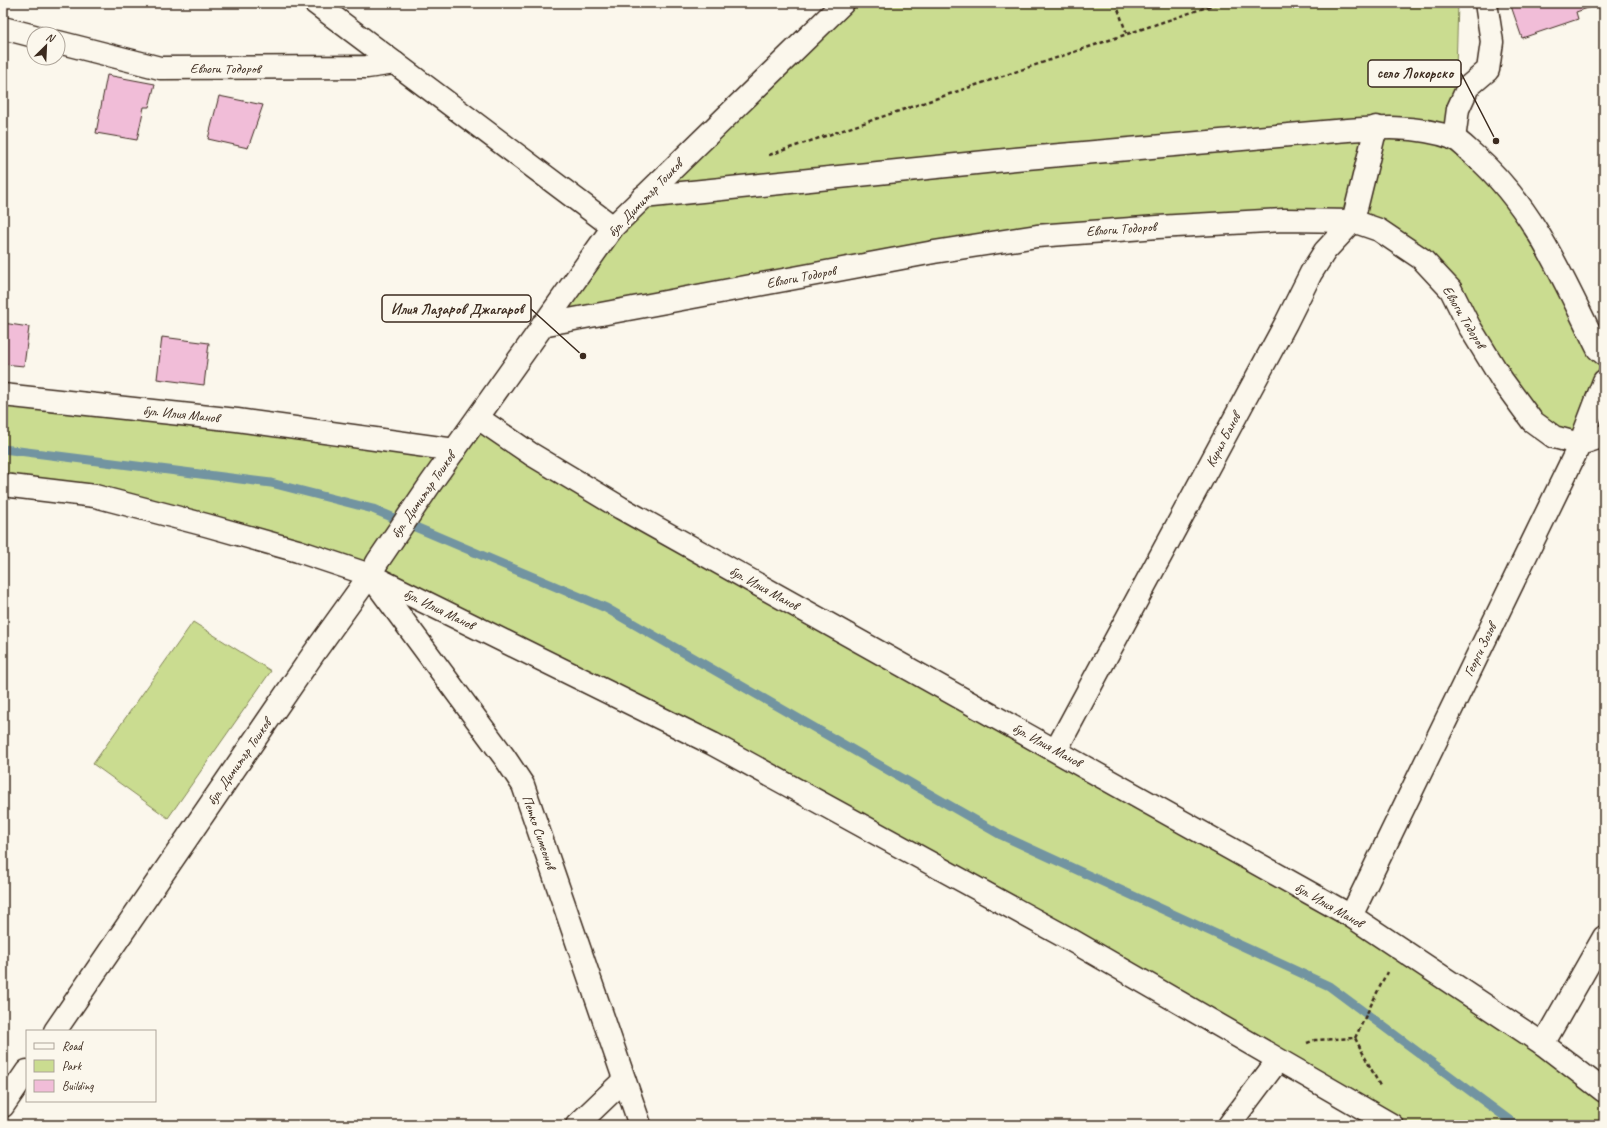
<svg xmlns="http://www.w3.org/2000/svg" width="1607" height="1128" font-family="Caveat,sans-serif">
<rect width="100%" height="100%" fill="#fbf7ec"/>
<filter id="ink" filterUnits="userSpaceOnUse"><feTurbulence type="fractalNoise" baseFrequency=".025" numOctaves="2"/><feDisplacementMap in="SourceGraphic" scale="8" xChannelSelector="R" yChannelSelector="G"/><feConvolveMatrix kernelMatrix="1 2 1 2 8 2 1 2 1" color-interpolation-filters="sRGB"/></filter>
<g filter="url(#ink)">
<g fill="#cadc90" stroke="#828357">
<path d="M843,3H1458L1454,138L1490,169L1604,354V436L1554,437L1451,290L1379,230L1158,227L542,325L613,227Z"/>
<path d="M3,395L454,450L478,418L1351,916L1604,1091V1125H1392L713,744L298,551L3,485Z"/>
<path d="M193,622L271,671L168,818L93,764Z"/>
</g>
<g fill="none" stroke-linecap="round" stroke-linejoin="round">
<path stroke="#7294a1" stroke-width="9" d="M3,449L271,483L373,509L606,608L1001,835L1329,986L1516,1125"/>
</g>
<g fill="#f1bdd8" stroke="#3b2a1e">
<path d="M1510,3H1603L1576,12L1578,19L1522,38Z"/>
<path d="M107,75L155,84L149,107H144L137,140L96,133Z"/>
<path d="M219,96L263,105L248,148L208,139Z"/>
<path d="M3,323L29,327L24,366L3,364Z"/>
<path d="M162,337L209,343L204,385L157,379Z"/>
</g>
<g fill="none" stroke-linecap="round" stroke-linejoin="round">
<defs>
<g id="minor">
<path d="M315,3L613,227"/>
<path d="M3,28L34,36"/>
<path d="M58,42L160,68L367,67L395,63"/>
<path d="M1454,139L1458,109L1468,87L1488,70L1492,42L1486,3"/>
<path d="M643,197L1015,159L1335,131C1373,128 1416,124 1453,138C1460,141 1468,150 1474,155C1534,207 1563,279 1598,349L1604,354"/>
<path d="M542,325L934,252L1037,236L1158,227L1284,220L1353,221L1379,230L1422,259L1451,290L1469,326L1502,380L1532,421L1554,437L1580,444L1604,436"/>
<path d="M3,395L237,420L455,450"/>
<path d="M478,418L531,454L621,508L1351,916L1543,1044L1604,1091"/>
<path d="M3,485L95,496L206,525L298,551L370,575L713,744L1071,940L1392,1125"/>
<path d="M372,578L505,758L523,785L640,1125"/>
<path d="M1056,750L1286,323L1311,273L1325,251L1353,221L1376,127"/>
<path d="M1351,916L1580,444L1604,381"/>
<path d="M55,1031L314,653L370,575L378,561L431,483L613,227L843,3"/>
<path d="M1543,1044L1604,937"/>
<path d="M3,1106L27,1071"/>
<path d="M577,1125L624,1080"/>
<path d="M1229,1125L1278,1060"/>
</g>
</defs>
<use href="#minor" stroke="#3b2a1e" stroke-width="25"/>
<g stroke="#3b2a1e" stroke-width="2.5" stroke-dasharray="4 3" stroke-linecap="butt">
<path d="M1116,3L1127,35"/>
<path d="M769,155L1219,3"/>
<path d="M1355,1038L1387,972"/>
<path d="M1307,1043L1315,1040L1355,1038L1380,1086"/>
</g>
<use href="#minor" stroke="#fbf7ec" stroke-width="22"/>
</g>
</g>
<g text-anchor="middle" dominant-baseline="central" stroke-width="3.5" stroke-linejoin="round" paint-order="stroke">
<g font-size="14" fill="#3b2a1e" stroke="#fbf7ec">
<text x="225" y="68">Евлоги Тодоров</text>
<text transform="translate(645 198) rotate(-46)">бул. Димитър Тошков</text>
<text transform="translate(1121 229) rotate(-4)">Евлоги Тодоров</text>
<text transform="translate(801 277) rotate(-11)">Евлоги Тодоров</text>
<text transform="translate(1464 317) rotate(59)">Евлоги Тодоров</text>
<text transform="translate(181 414) rotate(6)">бул. Илия Манов</text>
<text transform="translate(1223 440) rotate(-62)">Кирил Банов</text>
<text transform="translate(423 495) rotate(-55)">бул. Димитър Тошков</text>
<text transform="translate(764 588) rotate(29)">бул. Илия Манов</text>
<text transform="translate(439 609) rotate(26)">бул. Илия Манов</text>
<text transform="translate(1480 650) rotate(-64)">Георги Зозов</text>
<text transform="translate(1047 745) rotate(29)">бул. Илия Манов</text>
<text transform="translate(239 762) rotate(-55)">бул. Димитър Тошков</text>
<text transform="translate(539 832) rotate(71)">Петко Симеонов</text>
<text transform="translate(1329 905) rotate(30)">бул. Илия Манов</text>
</g>
</g>
<path fill="none" stroke="#3b2a1e" stroke-width="1.5" d="M1496 141L1461 73M583 356L531 309"/>
<g fill="#3b2a1e" stroke="#fbf7ec" stroke-width="1.5">
<circle cx="1496" cy="141" r="4"/>
<circle cx="583" cy="356" r="4"/>
</g>
<g fill="#fbf7ec" stroke="#3b2a1e" stroke-width="1.5">
<rect x="1368" y="60" width="93" height="27" rx="4"/>
<rect x="382" y="295" width="149" height="27" rx="4"/>
</g>
<g font-size="15" text-anchor="middle" font-weight="bold" fill="#3b2a1e">
<text x="1415" y="78">село Локорско</text>
<text x="457" y="314">Илия Лазаров Джагаров</text>
</g>
<rect width="1607" height="1128" fill="none" stroke="#fbf7ec" stroke-width="16"/>
<rect x="8" y="8" width="1591" height="1112" fill="none" stroke="#3b2a1e" stroke-width="1.5" filter="url(#ink)"/>
<rect x="26" y="1030" width="130" height="72" fill="#fbf7ec" stroke="#aea59a"/>
<rect x="34" y="1043" width="20" height="6" fill="#fbf7ec" stroke="#aea59a"/>
<text x="62" y="1050" font-size="12" fill="#3b2a1e">Road</text>
<rect x="34" y="1060" width="20" height="12" fill="#cadc90" stroke="#aea59a"/>
<text x="62" y="1070" font-size="12" fill="#3b2a1e">Park</text>
<rect x="34" y="1080" width="20" height="12" fill="#f1bdd8" stroke="#aea59a"/>
<text x="62" y="1090" font-size="12" fill="#3b2a1e">Building</text>
<g transform="translate(46 46) rotate(24)"><circle r="19" fill="#fbf7ec" stroke="#aea59a"/>
<path d="M0-3L7 15L0 10L-7 15Z" fill="#3b2a1e"/>
<text y="-6" font-size="11" font-weight="bold" text-anchor="middle" fill="#3b2a1e">N</text>
</g>
</svg>
